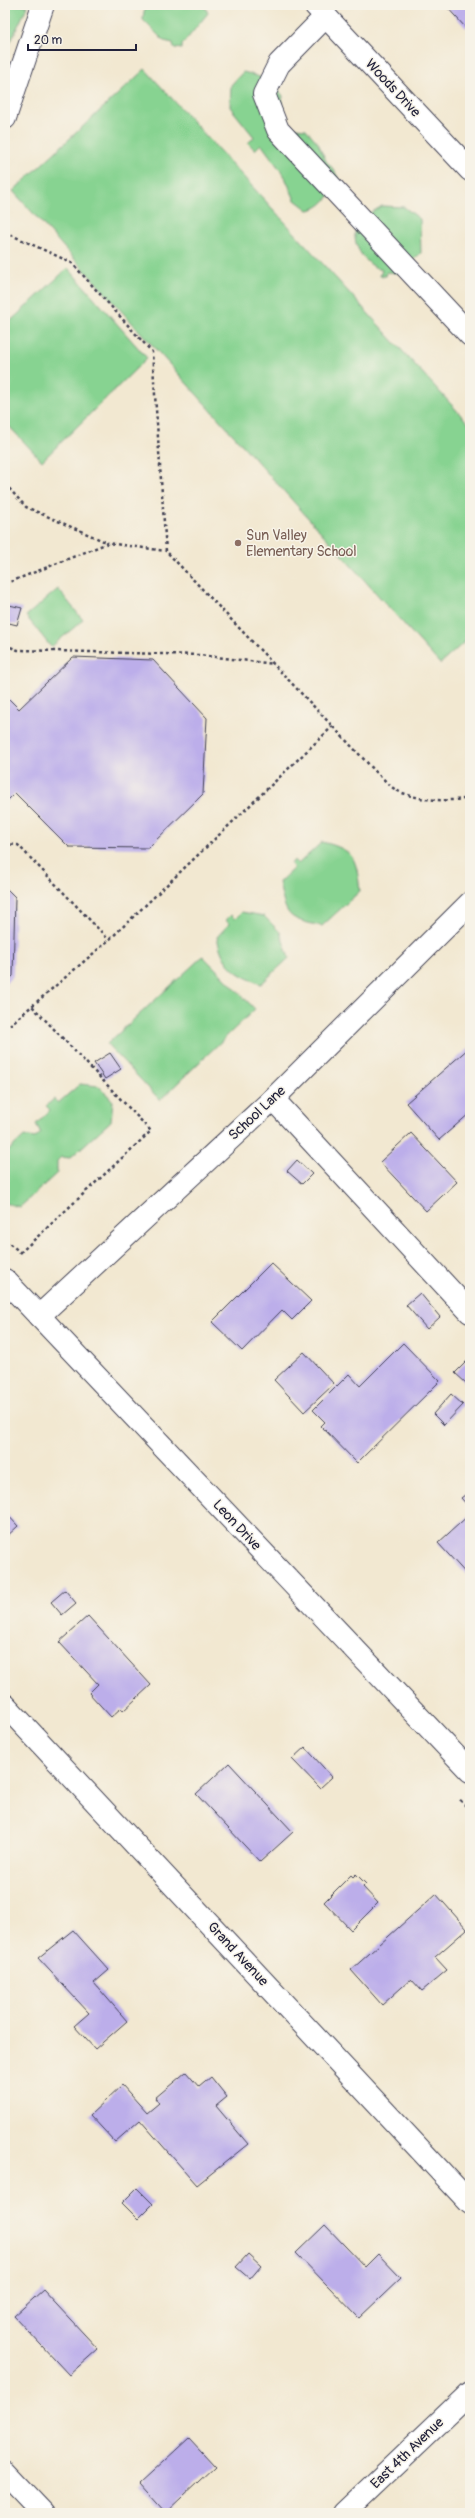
<svg xmlns="http://www.w3.org/2000/svg" width="475" height="2518" font-family="Pangolin,sans-serif">
<rect width="100%" height="100%" fill="#f7f3e8"/>
<filter id="ink" filterUnits="userSpaceOnUse"><feTurbulence type="fractalNoise" baseFrequency=".025" numOctaves="2"/><feDisplacementMap in="SourceGraphic" scale="8" xChannelSelector="R" yChannelSelector="G"/><feConvolveMatrix kernelMatrix="1 2 1 2 8 2 1 2 1" color-interpolation-filters="sRGB"/></filter>
<filter id="wash" filterUnits="userSpaceOnUse"><feTurbulence type="fractalNoise" baseFrequency=".012" numOctaves="4" result="noise"/><feDisplacementMap in="SourceGraphic" scale="16" xChannelSelector="R" yChannelSelector="G"/><feGaussianBlur stdDeviation="0.9" result="paint"/><feColorMatrix in="noise" values="0 0 0 0 0 0 0 0 0 0 0 0 0 0 0 0 0 1.4 0 .05"/><feComposite in="paint" operator="in"/></filter>
<g filter="url(#wash)">
<rect width="100%" height="100%" fill="#f2e8d1"/>
<g fill="#87d391" stroke="#547a66">
<path d="M5,5H28L5,53Z"/>
<path d="M150,5H204L208,13L182,45V49L174,48L173,43L164,41L143,20L144,11Z"/>
<path d="M145,69L470,425V637L440,664L13,191Z"/>
<path d="M243,72C261,76 273,82 283,96L280,111L284,127L306,129L318,143L326,161L334,170L339,180C331,193 324,208 308,210L295,200L284,175L261,144L255,150L248,143L254,137L230,107L231,85Z"/>
<path d="M382,206L404,207L420,219L421,253L398,273L387,272L386,276H380L382,270C364,265 348,241 358,223C362,216 375,211 382,206Z"/>
<path d="M68,268L147,358L42,461L5,422V326Z"/>
<path d="M58,589L83,620L51,647L26,616Z"/>
<path d="M322,842C356,850 356,859 360,891L322,926C287,919 286,917 279,882L294,868L291,864L294,860L298,864Z"/>
<path d="M242,912L264,916L280,932L289,958L261,984C234,974 223,965 217,937L229,924L226,920L231,915L235,919Z"/>
<path d="M203,956L255,1009L160,1100L107,1044Z"/>
<path d="M80,1084L99,1086L113,1101L111,1121L70,1158L61,1157L57,1161V1173L20,1207L5,1203V1154L24,1136L35,1138L41,1133L36,1124L50,1110L46,1106L54,1099L58,1103Z"/>
</g>
<g id="blocks">
<g fill="#bcaeea">
<path d="M445,5H470V24L466,28Z"/>
<path d="M5,604L22,608L17,625L5,622Z"/>
<path d="M73,657L153,660L207,718L203,794L148,848L69,847L15,793L5,803V695L19,709Z"/>
<path d="M5,887L15,897L13,976L5,984Z"/>
<path d="M470,1047V1113L439,1140L406,1103Z"/>
<path d="M110,1053L121,1069L105,1079L94,1063Z"/>
<path d="M411,1133L457,1182L426,1211L380,1162Z"/>
<path d="M297,1160L312,1174L302,1184L287,1171Z"/>
<path d="M271,1263L311,1301L292,1320L282,1310L242,1351L212,1322Z"/>
<path d="M420,1293L440,1317L427,1329L406,1305Z"/>
<path d="M403,1343L440,1381L357,1463L321,1426L325,1422L313,1410L349,1374L360,1386Z"/>
<path d="M304,1352L334,1384L304,1412L274,1380Z"/>
<path d="M470,1358V1379L466,1383L455,1373Z"/>
<path d="M451,1394L463,1405L444,1425L433,1414Z"/>
<path d="M470,1491V1508L461,1498Z"/>
<path d="M5,1512L18,1526L5,1538Z"/>
<path d="M470,1514V1578L438,1543Z"/>
<path d="M65,1590L76,1603L62,1615L51,1602Z"/>
<path d="M88,1616L151,1685L123,1711L121,1708L111,1717L89,1693L98,1684L59,1642Z"/>
<path d="M305,1747L332,1777L320,1788L292,1759Z"/>
<path d="M229,1763L293,1832L260,1862L196,1794Z"/>
<path d="M356,1874L366,1884L363,1887L378,1903L351,1930L324,1902L351,1875L353,1877Z"/>
<path d="M436,1894L467,1929L435,1957L447,1970L422,1991L411,1979L382,2005L351,1970Z"/>
<path d="M73,1930L109,1970L94,1983L127,2021L95,2049L74,2026L89,2013L38,1958Z"/>
<path d="M186,2072L199,2087L211,2077L227,2097L216,2106L248,2144L197,2185L140,2120L115,2142L90,2115L122,2085L147,2113L159,2103L155,2098Z"/>
<path d="M137,2188L153,2204L138,2219L122,2203Z"/>
<path d="M325,2225L365,2267L378,2254L401,2278L359,2318L296,2253Z"/>
<path d="M248,2254L261,2266L250,2279L236,2267Z"/>
<path d="M43,2290L98,2349L69,2375L14,2316Z"/>
<path d="M189,2438L215,2466L165,2513L139,2484Z"/>
</g>
</g>
</g>
<g filter="url(#ink)">
<use href="#blocks" fill-opacity="0" stroke="#414052" stroke-width="1"/>
<g fill="none" stroke-linecap="round" stroke-linejoin="round">
<defs>
<g id="minor">
<path d="M315,5L470,170"/>
<path d="M326,16L279,64L264,94L278,130L470,335"/>
<path d="M5,118L43,5"/>
<path d="M273,1099L470,1312"/>
<path d="M5,1280L470,1771"/>
<path d="M39,1316L273,1099L470,903"/>
<path d="M5,1705L470,2203"/>
<path d="M5,2473L43,2513"/>
<path d="M344,2513L470,2393"/>
</g>
</defs>
<use href="#minor" stroke="#414052" stroke-width="24"/>
<g stroke="#414052" stroke-width="2.5" stroke-dasharray="3 3" stroke-linecap="butt">
<path d="M5,232L72,263L152,352L166,551L376,772C383,778 390,787 398,791C419,801 448,802 470,798"/>
<path d="M5,484L26,507L108,543"/>
<path d="M5,584L108,543L166,551"/>
<path d="M5,645L18,650L199,655L274,664"/>
<path d="M5,844L18,845L109,940"/>
<path d="M5,1029L109,940L333,726"/>
<path d="M5,1240L20,1252"/>
<path d="M20,1253L151,1131L31,1005"/>
<path d="M460,1800L470,1810"/>
</g>
<use href="#minor" stroke="#fff" stroke-width="22"/>
</g>
</g>
<circle fill="#8d6e63" stroke="#f7f3e8" stroke-width="1.5" cx="238" cy="543" r="4"/>
<g text-anchor="middle" dominant-baseline="central" stroke-width="3" stroke-linejoin="round" paint-order="stroke">
<g font-size="14" fill="#22223b" stroke="#f7f3e8">
<text transform="translate(393 88) rotate(47)">Woods Drive</text>
<text transform="translate(257 1113) rotate(-43)">School Lane</text>
<text transform="translate(237 1525) rotate(47)">Leon Drive</text>
<text transform="translate(238 1954) rotate(47)">Grand Avenue</text>
<text transform="translate(407 2453) rotate(-44)">East 4th Avenue</text>
</g>
<g font-size="14" fill="#785e54" stroke="#f7f3e8" text-anchor="start">
<text x="246" y="535">Sun Valley<tspan x="246" dy="16">Elementary School</tspan></text>
</g>
</g>
<rect width="475" height="2518" fill="none" stroke="#f7f3e8" stroke-width="20"/>
<path d="M28 44v6h108v-6" fill="none" stroke="#22223b" stroke-width="2"/>
<text x="34" y="44" font-size="12" fill="#22223b" stroke="#f7f3e8" stroke-width="3" paint-order="stroke">20 m</text>
</svg>
